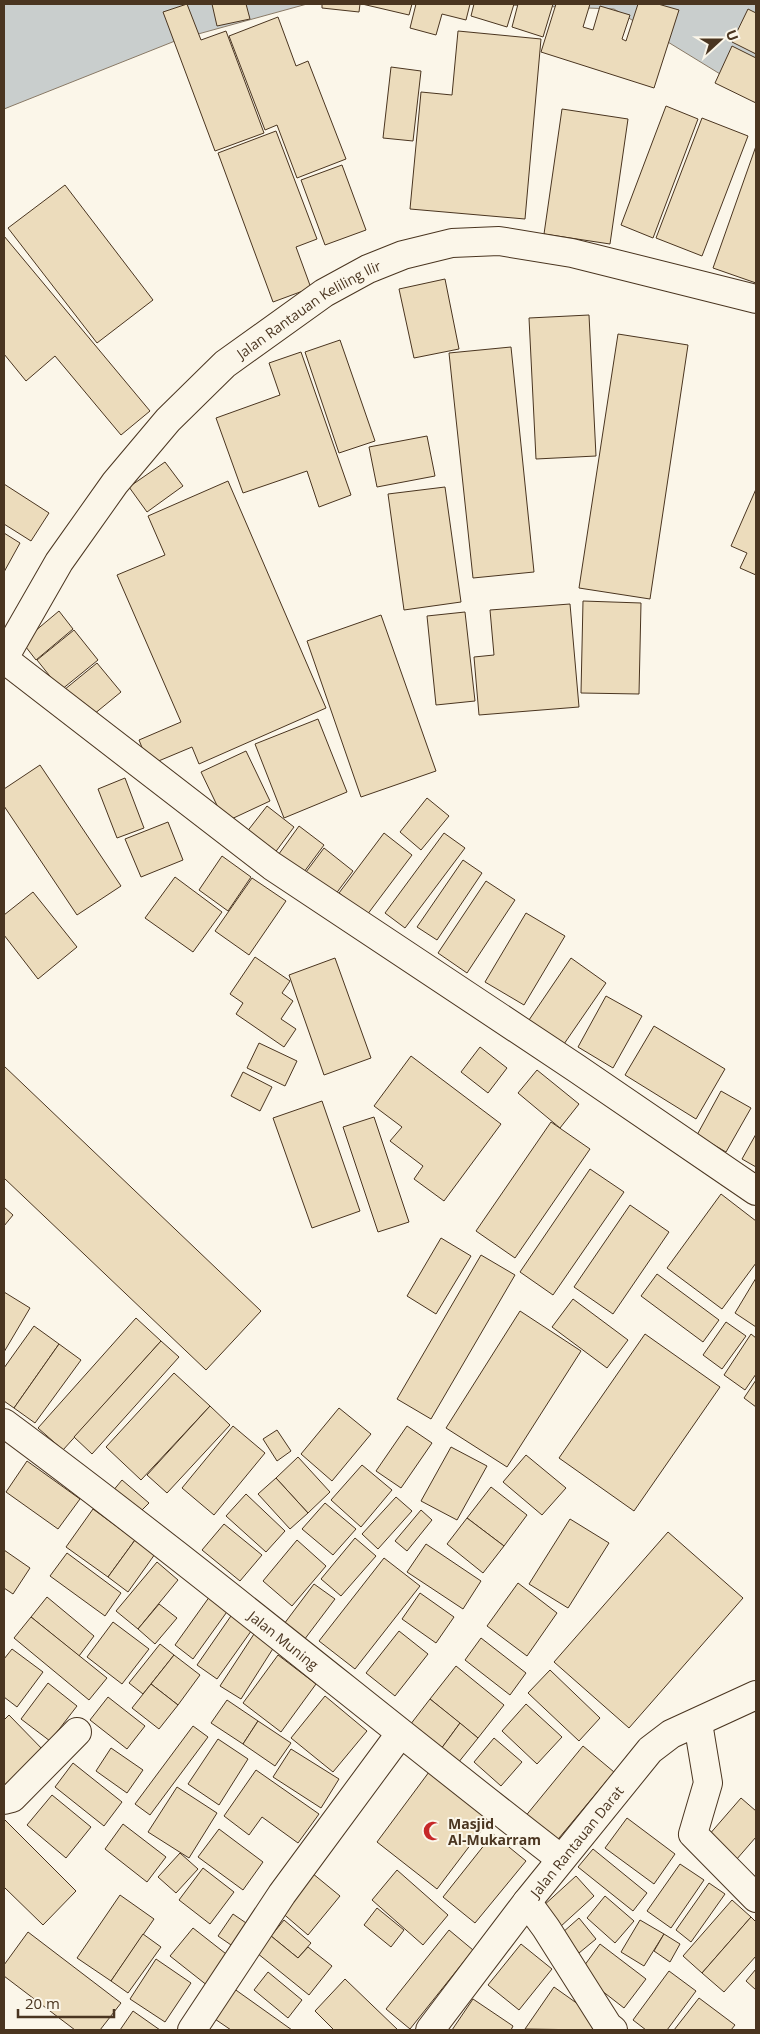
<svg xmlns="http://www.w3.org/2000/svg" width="760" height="2034" font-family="'Open Sans',sans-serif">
<rect width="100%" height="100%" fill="#fbf6e9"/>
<g fill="#c9cecd" stroke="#887966">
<path d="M4,4H307L180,39L4,109Z"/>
<path d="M480,4H756V96L614,9Z"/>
</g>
<g fill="#ecdcbc" stroke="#4a3520">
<path d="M187,4L201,40L226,31L264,133L215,151L163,12Z"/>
<path d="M212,4H246L250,19L217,26Z"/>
<path d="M322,4H360L359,12L322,8Z"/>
<path d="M362,4H412L409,15Z"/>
<path d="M416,4H470L466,20L442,14L436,35L410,28Z"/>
<path d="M474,4H514L507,27L471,16Z"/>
<path d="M518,4H553L543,37L512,27Z"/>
<path d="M556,4H590L583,27L593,30L600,6L630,15L622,39L626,41L638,4H658L679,10L654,88L541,52Z"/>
<path d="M748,9L756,13V54L732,42Z"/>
<path d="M278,17L296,66L308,61L346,159L297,178L277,125L265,130L229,36Z"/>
<path d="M458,31L541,39L525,219L410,209L421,92L452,95Z"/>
<path d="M732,46L756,58V103L715,83Z"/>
<path d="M391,67L421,71L413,141L383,138Z"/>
<path d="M666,106L698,119L653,238L621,225Z"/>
<path d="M562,109L628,119L610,244L544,234Z"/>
<path d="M702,118L748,136L702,256L656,238Z"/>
<path d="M276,131L317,239L296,247L311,288L273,302L218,153Z"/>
<path d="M756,146V283L713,268Z"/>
<path d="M342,165L366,230L325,245L301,180Z"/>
<path d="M65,185L153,300L97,343L8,228Z"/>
<path d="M4,236L150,411L121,435L55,356L26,381L4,354Z"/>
<path d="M445,279L459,349L414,358L399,289Z"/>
<path d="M589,315L596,456L536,459L529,318Z"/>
<path d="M618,334L688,345L650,599L579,588Z"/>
<path d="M340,340L375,441L339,453L305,352Z"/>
<path d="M511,347L534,572L473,578L449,353Z"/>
<path d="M301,352L351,495L319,507L307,471L243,493L216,418L280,395L269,363Z"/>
<path d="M427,436L435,476L377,487L369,447Z"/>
<path d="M165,462L183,486L147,512L129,487Z"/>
<path d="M228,481L326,708L199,764L192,747L149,765L139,740L181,722L117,575L165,555L148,516Z"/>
<path d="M4,484L49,513L31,541L4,524Z"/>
<path d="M445,487L461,602L404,610L388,494Z"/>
<path d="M756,489V575L740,568L747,553L731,546Z"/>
<path d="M4,533L20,543L4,572Z"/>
<path d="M583,601L641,603L639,694L581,693Z"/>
<path d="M570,604L579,707L479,715L474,657L494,655L490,610Z"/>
<path d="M59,611L73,629L36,660L22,642Z"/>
<path d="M465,612L475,701L436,705L427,616Z"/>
<path d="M381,615L436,771L361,797L307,641Z"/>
<path d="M74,630L98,660L61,690L37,660Z"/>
<path d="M97,663L121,692L88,719L64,690Z"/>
<path d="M318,719L347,792L284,818L255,744Z"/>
<path d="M246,751L270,801L225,822L201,772Z"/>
<path d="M40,765L121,886L77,915L4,806V789Z"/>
<path d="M125,778L144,828L117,838L98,789Z"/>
<path d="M427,798L449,816L421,850L400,832Z"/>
<path d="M267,806L294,827L274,854L246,833Z"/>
<path d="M168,822L183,860L141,877L125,839Z"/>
<path d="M299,826L324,845L301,876L276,858Z"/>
<path d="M384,833L412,855L367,915L339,893Z"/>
<path d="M444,833L465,848L405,928L385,913Z"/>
<path d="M324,848L353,871L332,899L303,876Z"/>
<path d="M222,856L251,877L228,911L199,890Z"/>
<path d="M463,860L482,873L437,940L417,927Z"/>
<path d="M175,877L222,912L193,952L145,918Z"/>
<path d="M252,878L286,901L249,955L215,931Z"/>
<path d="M486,881L515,900L467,973L438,953Z"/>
<path d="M33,892L77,947L38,979L4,935V915Z"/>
<path d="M526,913L565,936L524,1005L485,982Z"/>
<path d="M255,957L290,981L282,993L293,1001L281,1019L296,1029L284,1047L236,1014L243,1003L230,994Z"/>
<path d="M335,958L371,1058L324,1075L289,975Z"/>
<path d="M571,958L606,983L564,1044L529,1020Z"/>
<path d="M606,996L642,1016L613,1068L578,1047Z"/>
<path d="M654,1026L725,1069L696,1119L625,1075Z"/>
<path d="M259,1043L297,1061L285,1086L247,1068Z"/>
<path d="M480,1047L507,1068L488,1093L461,1072Z"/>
<path d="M411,1056L501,1124L444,1201L414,1179L423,1166L390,1141L402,1127L374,1106Z"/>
<path d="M4,1066L261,1311L206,1370L4,1178Z"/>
<path d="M537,1070L579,1104L560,1128L518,1093Z"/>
<path d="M243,1072L272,1087L260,1111L231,1096Z"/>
<path d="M721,1091L751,1108L726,1152L697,1135Z"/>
<path d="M322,1101L360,1211L312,1228L273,1118Z"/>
<path d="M374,1117L409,1222L378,1232L343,1127Z"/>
<path d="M551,1122L590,1149L515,1258L476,1231Z"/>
<path d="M756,1134V1167L742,1159Z"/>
<path d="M590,1169L624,1192L553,1295L520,1272Z"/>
<path d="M721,1194L756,1221V1263L722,1309L667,1268Z"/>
<path d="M630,1205L669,1232L613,1314L574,1287Z"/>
<path d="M4,1207L13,1215L4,1226Z"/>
<path d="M441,1238L471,1256L436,1314L407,1296Z"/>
<path d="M481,1255L515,1275L431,1419L397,1399Z"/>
<path d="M657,1274L719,1320L703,1342L641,1296Z"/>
<path d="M756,1278V1327L735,1313Z"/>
<path d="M4,1292L30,1308L4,1352Z"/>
<path d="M573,1299L628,1340L607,1368L552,1327Z"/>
<path d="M520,1311L581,1351L507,1467L446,1428Z"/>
<path d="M136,1318L161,1341L63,1450L38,1428Z"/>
<path d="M726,1322L746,1336L722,1369L703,1355Z"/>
<path d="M34,1326L59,1344L14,1408L4,1401V1368Z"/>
<path d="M645,1334L720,1387L634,1511L559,1458Z"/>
<path d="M751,1334L756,1338V1374L745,1390L724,1375Z"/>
<path d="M161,1341L179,1357L92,1454L74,1437Z"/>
<path d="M59,1344L81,1360L35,1423L14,1408Z"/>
<path d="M174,1373L210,1406L141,1480L106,1447Z"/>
<path d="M756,1380V1407L744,1398Z"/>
<path d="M210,1406L230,1425L167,1493L147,1475Z"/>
<path d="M339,1408L371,1434L332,1481L301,1454Z"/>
<path d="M233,1426L265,1453L214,1515L182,1488Z"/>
<path d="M407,1426L432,1443L401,1488L376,1471Z"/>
<path d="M277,1430L291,1451L277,1461L263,1439Z"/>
<path d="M451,1447L487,1466L457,1520L421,1501Z"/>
<path d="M526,1455L566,1488L542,1515L503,1482Z"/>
<path d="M298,1457L330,1492L308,1513L276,1478Z"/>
<path d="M27,1461L80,1499L58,1529L6,1492Z"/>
<path d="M362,1465L392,1490L361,1527L331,1500Z"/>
<path d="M276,1478L308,1513L290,1529L258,1494Z"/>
<path d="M122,1480L149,1503L138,1514L112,1492Z"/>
<path d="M491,1487L527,1515L504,1546L467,1518Z"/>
<path d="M246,1494L285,1531L266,1552L226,1516Z"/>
<path d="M396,1497L412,1511L378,1549L362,1534Z"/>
<path d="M325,1503L356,1529L333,1555L302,1529Z"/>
<path d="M93,1509L135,1540L108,1577L66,1547Z"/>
<path d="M421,1510L432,1520L407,1551L395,1541Z"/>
<path d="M467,1518L504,1546L483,1573L447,1544Z"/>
<path d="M570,1519L609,1543L568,1608L529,1584Z"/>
<path d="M224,1524L262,1555L240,1581L202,1550Z"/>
<path d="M668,1532L743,1598L629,1728L554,1662Z"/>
<path d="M355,1538L376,1556L341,1596L321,1579Z"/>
<path d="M135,1540L155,1554L128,1592L108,1577Z"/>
<path d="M297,1540L326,1566L292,1606L263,1581Z"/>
<path d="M426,1544L481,1581L463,1609L407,1572Z"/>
<path d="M4,1550L30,1568L13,1594L4,1588Z"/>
<path d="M67,1553L121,1593L105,1616L50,1576Z"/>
<path d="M384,1558L420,1586L355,1669L319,1641Z"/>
<path d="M157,1562L178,1580L138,1629L116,1611Z"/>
<path d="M518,1583L557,1613L527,1656L487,1626Z"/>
<path d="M314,1584L335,1599L301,1644L281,1628Z"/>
<path d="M420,1593L454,1617L436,1643L402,1619Z"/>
<path d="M210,1596L229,1609L193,1659L175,1645Z"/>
<path d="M47,1597L94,1636L79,1656L31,1617Z"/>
<path d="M159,1604L177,1618L155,1644L138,1629Z"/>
<path d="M233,1613L254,1627L217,1679L197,1665Z"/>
<path d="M31,1617L107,1678L89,1700L14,1638Z"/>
<path d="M113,1622L149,1649L122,1684L87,1657Z"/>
<path d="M399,1631L428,1654L395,1696L366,1673Z"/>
<path d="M254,1634L274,1647L241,1699L220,1686Z"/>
<path d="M481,1638L526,1673L510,1695L465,1660Z"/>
<path d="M160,1644L174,1655L143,1694L129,1683Z"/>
<path d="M12,1649L43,1672L17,1707L4,1697V1659Z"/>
<path d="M174,1655L200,1675L178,1705L151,1684Z"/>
<path d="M278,1655L316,1684L281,1732L243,1703Z"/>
<path d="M456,1666L504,1705L478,1738L430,1699Z"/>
<path d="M550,1670L600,1718L579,1741L528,1693Z"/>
<path d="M48,1683L77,1706L50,1741L21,1719Z"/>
<path d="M151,1684L178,1705L159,1729L132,1708Z"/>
<path d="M325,1696L367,1731L333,1772L291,1738Z"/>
<path d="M108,1697L145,1726L127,1749L90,1720Z"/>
<path d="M430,1699L460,1723L441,1749L410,1725Z"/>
<path d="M227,1700L258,1721L243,1744L211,1723Z"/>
<path d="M526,1704L562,1737L537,1764L502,1731Z"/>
<path d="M9,1715L46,1753L8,1790L4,1786V1720Z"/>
<path d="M258,1721L291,1743L275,1766L243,1744Z"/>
<path d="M460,1723L478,1738L458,1763L441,1749Z"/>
<path d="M193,1726L208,1737L150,1815L135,1804Z"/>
<path d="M494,1738L522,1762L501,1786L474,1762Z"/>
<path d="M218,1739L248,1759L219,1805L188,1784Z"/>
<path d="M583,1746L614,1772L554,1844L524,1818Z"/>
<path d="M111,1748L143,1770L127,1793L96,1771Z"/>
<path d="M291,1749L339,1779L321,1808L273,1777Z"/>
<path d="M73,1763L122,1802L104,1826L55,1787Z"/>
<path d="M256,1770L319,1814L298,1843L262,1817L249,1835L224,1816Z"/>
<path d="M429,1772L490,1819L437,1889L377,1842Z"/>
<path d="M177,1787L217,1813L189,1858L148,1832Z"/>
<path d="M52,1795L91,1827L66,1858L27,1825Z"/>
<path d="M741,1798L756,1811V1837L736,1860L708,1836Z"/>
<path d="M627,1818L675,1854L654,1884L605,1848Z"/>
<path d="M4,1819L76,1891L43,1925L4,1887Z"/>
<path d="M123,1824L166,1857L147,1882L105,1849Z"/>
<path d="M219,1829L263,1862L243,1890L198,1857Z"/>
<path d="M493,1834L526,1861L475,1923L443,1897Z"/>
<path d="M593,1849L647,1893L633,1911L578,1867Z"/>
<path d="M180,1853L198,1869L176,1893L158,1877Z"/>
<path d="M680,1864L704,1880L671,1928L647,1911Z"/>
<path d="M203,1868L234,1892L210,1924L179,1900Z"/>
<path d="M397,1870L448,1915L423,1945L372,1900Z"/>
<path d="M312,1873L340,1896L308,1935L280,1911Z"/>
<path d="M576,1876L594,1896L560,1927L542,1907Z"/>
<path d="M709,1883L725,1894L691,1942L676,1930Z"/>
<path d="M120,1895L154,1919L111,1981L77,1958Z"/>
<path d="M605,1896L634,1921L615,1943L587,1918Z"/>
<path d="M732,1900L751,1917L702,1973L683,1956Z"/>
<path d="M377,1908L404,1930L391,1947L364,1925Z"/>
<path d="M233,1914L249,1925L234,1947L218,1936Z"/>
<path d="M751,1917L756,1922V1956L724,1992L702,1973Z"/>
<path d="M579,1918L596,1939L579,1953L562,1933Z"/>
<path d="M284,1920L311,1943L298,1958L271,1936Z"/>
<path d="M640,1920L664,1934L644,1966L621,1952Z"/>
<path d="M193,1928L230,1957L208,1986L170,1956Z"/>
<path d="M449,1930L473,1950L410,2029L386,2009Z"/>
<path d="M28,1932L121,2003L100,2030H75L4,1976V1965Z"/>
<path d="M143,1934L161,1947L128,1993L111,1981Z"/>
<path d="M664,1934L680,1944L670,1962L654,1951Z"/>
<path d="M271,1936L298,1958L308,1947L332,1966L309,1995L257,1953Z"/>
<path d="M521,1944L552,1969L519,2010L488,1985Z"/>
<path d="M600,1944L646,1979L624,2008L579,1973Z"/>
<path d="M156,1959L191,1983L165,2022L130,1999Z"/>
<path d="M756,1969V1990L746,1981Z"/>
<path d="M669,1971L696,1991L667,2030H646L633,2020Z"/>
<path d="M268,1972L302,2000L288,2018L254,1990Z"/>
<path d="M345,1979L398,2030H334L315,2011Z"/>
<path d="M554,1987L599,2019L592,2030L525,2029Z"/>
<path d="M233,1988L292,2030H231L212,2017Z"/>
<path d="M699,1998L735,2025L731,2030H674Z"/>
<path d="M473,1999L513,2026L511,2030H452Z"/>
<path d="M133,2011L160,2030H120Z"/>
</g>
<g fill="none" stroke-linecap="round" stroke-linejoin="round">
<defs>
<g id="minor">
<path id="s1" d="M4,658L59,562L115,483L168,420L225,364L324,293L368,269L403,255L452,243L499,241L572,253L756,299"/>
<path d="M4,659L272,866L576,1068L756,1191"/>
<path id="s2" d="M4,1423C193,1563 375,1715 561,1859"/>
<path d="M698,1723L708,1783L693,1834L756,1898"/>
<path d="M4,1800L12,1798L77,1732"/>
<path d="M527,1902L546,1928L608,2026L613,2030"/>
<path d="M192,2030L282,1894L400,1734"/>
</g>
<g id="tertiary">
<path id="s3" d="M430,2030L527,1902L650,1750L671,1734L756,1695"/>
</g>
</defs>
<use href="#minor" stroke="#4a3520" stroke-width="30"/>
<use href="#tertiary" stroke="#4a3520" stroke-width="30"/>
<use href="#minor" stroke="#fbf6e9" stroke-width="28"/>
<use href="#tertiary" stroke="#fbf6e9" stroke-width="28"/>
</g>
<defs>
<symbol id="mosque-bare" viewBox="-9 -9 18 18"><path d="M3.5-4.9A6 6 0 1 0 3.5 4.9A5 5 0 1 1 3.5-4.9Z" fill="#c62828" stroke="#fbf6e9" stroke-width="2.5" paint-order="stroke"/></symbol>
</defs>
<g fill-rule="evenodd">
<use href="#mosque-bare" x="419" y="1817" width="28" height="28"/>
</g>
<g text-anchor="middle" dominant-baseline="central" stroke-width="4" stroke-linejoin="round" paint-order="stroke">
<g font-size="14" fill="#4a3520" stroke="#fbf6e9">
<text stroke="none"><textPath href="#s1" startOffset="470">Jalan Rantauan Keliling Ilir</textPath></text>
<text stroke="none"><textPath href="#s2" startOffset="354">Jalan Muning</textPath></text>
<text stroke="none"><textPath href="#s3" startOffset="239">Jalan Rantauan Darat</textPath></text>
</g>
<g font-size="14" font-weight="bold" fill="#4a3520" stroke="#fbf6e9" text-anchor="start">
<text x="448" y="1823">Masjid<tspan x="448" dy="16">Al-Mukarram</tspan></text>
</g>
</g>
<rect width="760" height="2034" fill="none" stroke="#4a3520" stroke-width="10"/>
<g transform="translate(720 40) rotate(69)" stroke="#fbf6e9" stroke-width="4" paint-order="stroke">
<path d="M0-4L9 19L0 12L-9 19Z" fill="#4a3520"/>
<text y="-8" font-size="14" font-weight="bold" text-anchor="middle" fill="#4a3520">U</text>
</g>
<path d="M18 2009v8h96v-8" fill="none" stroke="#4a3520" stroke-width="2.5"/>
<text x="25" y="2009" font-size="15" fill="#4a3520" stroke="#fbf6e9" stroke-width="4" paint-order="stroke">20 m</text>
</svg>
